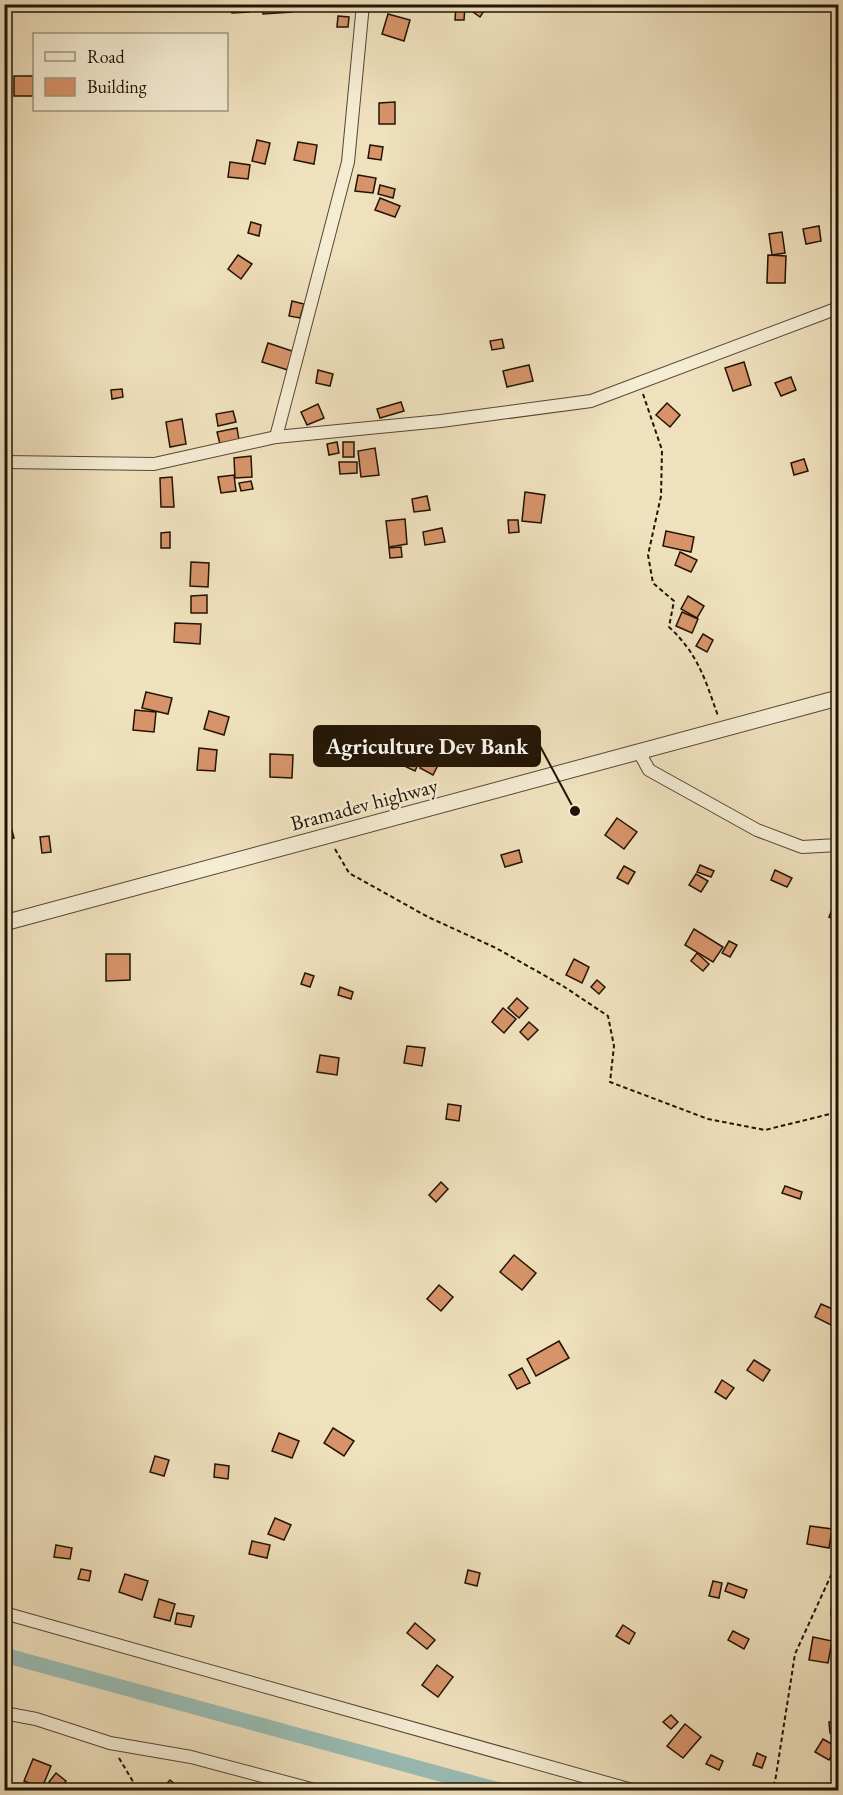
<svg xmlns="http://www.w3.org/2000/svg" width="843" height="1795" font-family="'EB Garamond',serif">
<rect width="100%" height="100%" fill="#efe1bd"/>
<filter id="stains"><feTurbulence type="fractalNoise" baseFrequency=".00333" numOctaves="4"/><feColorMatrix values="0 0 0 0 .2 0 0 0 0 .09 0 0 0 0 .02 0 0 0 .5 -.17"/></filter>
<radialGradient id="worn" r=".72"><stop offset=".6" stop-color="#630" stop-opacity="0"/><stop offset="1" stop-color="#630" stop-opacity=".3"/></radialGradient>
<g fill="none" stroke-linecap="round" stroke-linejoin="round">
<path stroke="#9abdb5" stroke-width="15" d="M4,1655L499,1790"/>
</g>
<g fill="#d7946a" stroke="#211405" stroke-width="1.5">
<path d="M232,4H249V12L232,13Z"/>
<path d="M263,4H292V12L263,14Z"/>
<path d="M479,4L488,5L480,17L473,12Z"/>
<path d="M456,6H465L464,20H455Z"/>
<path d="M388,14L410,20L404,41L382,34Z"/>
<path d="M338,16L349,17L348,27H337Z"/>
<rect x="14" y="76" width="19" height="20"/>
<path d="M395,102V124H379V103Z"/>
<path d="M257,140L270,143L265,164L252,161Z"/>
<path d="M298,142L317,145L314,164L294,160Z"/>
<path d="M370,145L383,147L381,160L368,158Z"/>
<path d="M230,162L250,165L248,179L228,177Z"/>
<path d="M358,175L376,178L373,193L355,191Z"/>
<path d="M380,185L395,189L393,198L378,194Z"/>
<path d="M380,198L400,206L395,217L375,210Z"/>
<path d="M251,222L261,225L259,236L248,233Z"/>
<path d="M819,226L821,241L806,244L803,229Z"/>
<path d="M782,232L785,253L772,255L769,234Z"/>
<path d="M238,255L252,264L241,279L228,269Z"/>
<path d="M768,255L786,256L785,283H767Z"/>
<path d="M292,301L304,304L300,318L289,316Z"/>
<path d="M502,339L504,348L492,350L490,341Z"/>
<path d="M268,343L295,352L288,370L262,362Z"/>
<path d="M744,362L751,385L733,391L725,368Z"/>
<path d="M529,365L533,381L507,387L503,371Z"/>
<path d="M318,370L333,374L330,386L316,383Z"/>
<path d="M791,377L796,390L781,396L775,383Z"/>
<path d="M122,389L123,397L112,399L111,390Z"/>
<path d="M401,402L404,411L380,418L377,409Z"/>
<path d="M667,403L680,415L670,427L656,415Z"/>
<path d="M318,404L324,418L307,425L301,412Z"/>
<path d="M233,411L236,422L218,426L216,414Z"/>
<path d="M182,419L186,444L170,447L166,422Z"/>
<path d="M237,428L239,440L220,444L217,432Z"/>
<path d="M337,442L339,453L329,455L327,444Z"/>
<rect x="343" y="442" width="11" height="15"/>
<path d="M375,448L379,475L361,477L358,451Z"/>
<path d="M251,456L252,477L235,478L234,458Z"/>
<path d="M804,459L808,471L794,475L791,463Z"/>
<path d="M339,462H357V473L340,474Z"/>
<path d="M234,475L236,491L221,493L218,477Z"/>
<path d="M172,477L174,507H161L160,478Z"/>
<path d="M251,481L253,489L241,491L239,483Z"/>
<path d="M525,492L545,495L541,523L522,521Z"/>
<path d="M427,496L430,510L414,512L412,499Z"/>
<path d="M405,519L407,544L389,547L386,521Z"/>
<path d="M508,520H518L519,532L509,533Z"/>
<path d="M442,528L445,542L425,545L423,532Z"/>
<path d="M666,531L694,537L691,552L663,546Z"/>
<path d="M170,532V548H161V533Z"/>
<path d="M401,547L402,557L390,558L389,548Z"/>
<path d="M680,552L697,560L691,572L675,565Z"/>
<path d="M191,562L209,563L208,587L190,586Z"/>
<path d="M207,595V613H191V596Z"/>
<path d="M688,596L704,606L697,618L681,609Z"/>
<path d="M682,612L698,619L692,633L676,626Z"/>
<path d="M175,623L201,624L200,644L174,642Z"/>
<path d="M703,634L713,640L707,652L696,646Z"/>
<path d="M146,692L172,698L168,714L142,708Z"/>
<path d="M135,710L156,712L154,732L133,730Z"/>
<path d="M209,711L229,717L224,735L204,729Z"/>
<path d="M199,748L217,750L215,771L197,770Z"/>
<path d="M270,754L293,755L292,778L270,777Z"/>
<path d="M407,755L420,760L415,771L402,765Z"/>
<path d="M426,759L438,765L433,775L420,768Z"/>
<path d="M617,818L637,832L624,849L605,835Z"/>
<path d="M10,823L14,838L4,840V824Z"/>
<path d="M49,836L51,852L42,853L40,837Z"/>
<path d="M519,850L522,862L505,867L501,855Z"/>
<path d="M700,865L714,871L711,877L697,872Z"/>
<path d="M624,866L635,872L628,884L617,878Z"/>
<path d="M775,870L792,878L787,887L771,880Z"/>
<path d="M696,874L708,881L701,892L689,885Z"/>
<path d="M835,902L838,903V921L829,917Z"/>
<path d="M694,929L723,947L713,962L685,945Z"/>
<path d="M729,941L737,945L730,957L722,953Z"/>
<path d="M697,953L709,964L703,971L691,961Z"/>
<path d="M106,954H130V980L106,981Z"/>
<path d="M574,959L589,967L582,983L566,975Z"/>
<path d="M305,973L314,976L310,987L301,984Z"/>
<path d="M597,980L605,987L599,994L591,987Z"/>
<path d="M340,987L353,992L351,999L338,995Z"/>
<path d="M517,998L528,1008L519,1018L508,1008Z"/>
<path d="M503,1008L516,1019L504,1033L492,1022Z"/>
<path d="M529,1022L538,1030L528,1040L520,1032Z"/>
<path d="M407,1046L425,1048L422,1066L404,1063Z"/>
<path d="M320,1055L339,1058L337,1075L317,1072Z"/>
<path d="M448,1104L461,1106L459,1121L446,1119Z"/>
<path d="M441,1182L448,1189L436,1202L429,1195Z"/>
<path d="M785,1186L802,1192L800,1199L782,1193Z"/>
<path d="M514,1255L536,1273L522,1290L500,1272Z"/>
<path d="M439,1285L453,1297L441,1311L427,1299Z"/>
<path d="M821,1304L837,1311L831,1325L815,1317Z"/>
<path d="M559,1341L569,1358L536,1376L527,1359Z"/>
<path d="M754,1360L770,1370L763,1381L747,1370Z"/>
<path d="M522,1368L530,1383L517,1389L509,1375Z"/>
<path d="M722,1380L734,1388L726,1399L715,1392Z"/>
<path d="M333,1428L354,1441L344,1456L324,1443Z"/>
<path d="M279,1433L299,1441L292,1458L272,1451Z"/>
<path d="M155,1456L169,1460L164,1476L150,1472Z"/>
<path d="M215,1464L229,1466L228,1479L214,1477Z"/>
<path d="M275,1518L291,1525L284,1540L268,1534Z"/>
<path d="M810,1526L832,1529L829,1548L807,1544Z"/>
<path d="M252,1541L270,1545L267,1558L249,1554Z"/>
<path d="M56,1545L72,1548L70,1559L54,1557Z"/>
<path d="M81,1569L91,1571L89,1581L78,1579Z"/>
<path d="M468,1570L480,1573L477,1586L465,1583Z"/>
<path d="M125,1574L148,1581L142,1600L119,1592Z"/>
<path d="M713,1581L722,1583L719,1598L709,1596Z"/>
<path d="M728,1583L747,1590L744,1598L725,1591Z"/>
<path d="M159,1599L175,1604L170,1621L154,1617Z"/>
<path d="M832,1599L838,1600V1616H831Z"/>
<path d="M177,1613L194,1616L191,1627L175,1624Z"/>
<path d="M415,1623L435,1640L427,1649L407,1633Z"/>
<path d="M623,1625L635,1633L629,1644L616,1636Z"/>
<path d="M733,1631L749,1639L744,1649L728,1640Z"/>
<path d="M813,1637L832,1641L828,1663L809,1660Z"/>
<path d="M437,1665L453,1677L438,1697L422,1685Z"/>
<path d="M671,1715L678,1722L671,1729L663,1722Z"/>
<path d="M829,1722H838V1733H830Z"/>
<path d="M685,1724L701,1737L683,1758L667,1746Z"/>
<path d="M823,1739L837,1747L829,1760L815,1752Z"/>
<path d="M757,1753L766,1757L762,1768L753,1765Z"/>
<path d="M711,1755L723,1761L719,1770L706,1764Z"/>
<path d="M33,1759L51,1766L42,1788L24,1781Z"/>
<path d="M56,1773L66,1781L59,1790L49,1782Z"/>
<path d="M170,1780L182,1790H161Z"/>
</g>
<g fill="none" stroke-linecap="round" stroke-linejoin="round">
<defs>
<g id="minor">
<path d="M276,437L348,162L363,4"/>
<path d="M4,462L154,464L276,437L441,421L591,401L838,308"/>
<path d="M639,752L649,770L757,830L802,847L838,845"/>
<path d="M4,1613L632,1790"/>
<path d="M4,1713L36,1719L110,1743L191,1757L315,1790"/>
</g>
<path id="tertiary" d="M4,923L838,698"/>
</defs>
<use href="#minor" stroke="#544733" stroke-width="14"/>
<use href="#tertiary" stroke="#544733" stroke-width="17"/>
<g stroke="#211405" stroke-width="2" stroke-dasharray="4.5 3" stroke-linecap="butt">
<path d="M643,394L662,450L661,496L648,555L653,583L674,601L669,627C698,654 705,679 718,716"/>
<path d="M335,849L349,873L428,917L496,948L563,986L608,1016L614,1046L610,1082L708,1119L765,1130L838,1112"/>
<path d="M119,1758L138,1790"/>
<path d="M766,1790L775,1782L795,1654L838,1560"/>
</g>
<use href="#minor" stroke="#f5ecd4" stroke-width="12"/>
<use href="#tertiary" stroke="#f5ecd4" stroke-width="15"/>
</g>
<g text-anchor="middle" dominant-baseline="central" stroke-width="5" stroke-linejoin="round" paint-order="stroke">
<g font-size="21" fill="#211405" stroke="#f5ecd4">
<text transform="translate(364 804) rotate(-15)">Bramadev highway</text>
</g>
</g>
<path fill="none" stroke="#211405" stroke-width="2" d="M575 811L540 746"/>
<circle fill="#211405" stroke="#f5ecd4" stroke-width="2" cx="575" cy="811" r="6"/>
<rect fill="#211405" stroke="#211405" stroke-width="2" x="314" y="726" width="226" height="40" rx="6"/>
<g font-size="22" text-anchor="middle" font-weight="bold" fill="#fff">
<text x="427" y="754">Agriculture Dev Bank</text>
</g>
<rect width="843" height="1795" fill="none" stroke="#efe1bd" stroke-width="24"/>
<rect x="6" y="6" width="831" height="1783" fill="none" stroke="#211405" stroke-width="3"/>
<rect x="12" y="12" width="819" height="1771" fill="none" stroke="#211405" stroke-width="1.5"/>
<rect x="33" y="33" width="195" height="78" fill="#f5ecd4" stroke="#a09681" stroke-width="1.5"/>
<rect x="45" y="52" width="30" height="9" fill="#f5ecd4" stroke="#a09681" stroke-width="1.5"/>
<text x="87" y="63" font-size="18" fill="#211405">Road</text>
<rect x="45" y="78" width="30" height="18" fill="#d7946a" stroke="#a09681" stroke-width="1.5"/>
<text x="87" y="93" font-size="18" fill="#211405">Building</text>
<rect width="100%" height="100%" filter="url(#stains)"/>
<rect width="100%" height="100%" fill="url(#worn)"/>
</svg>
